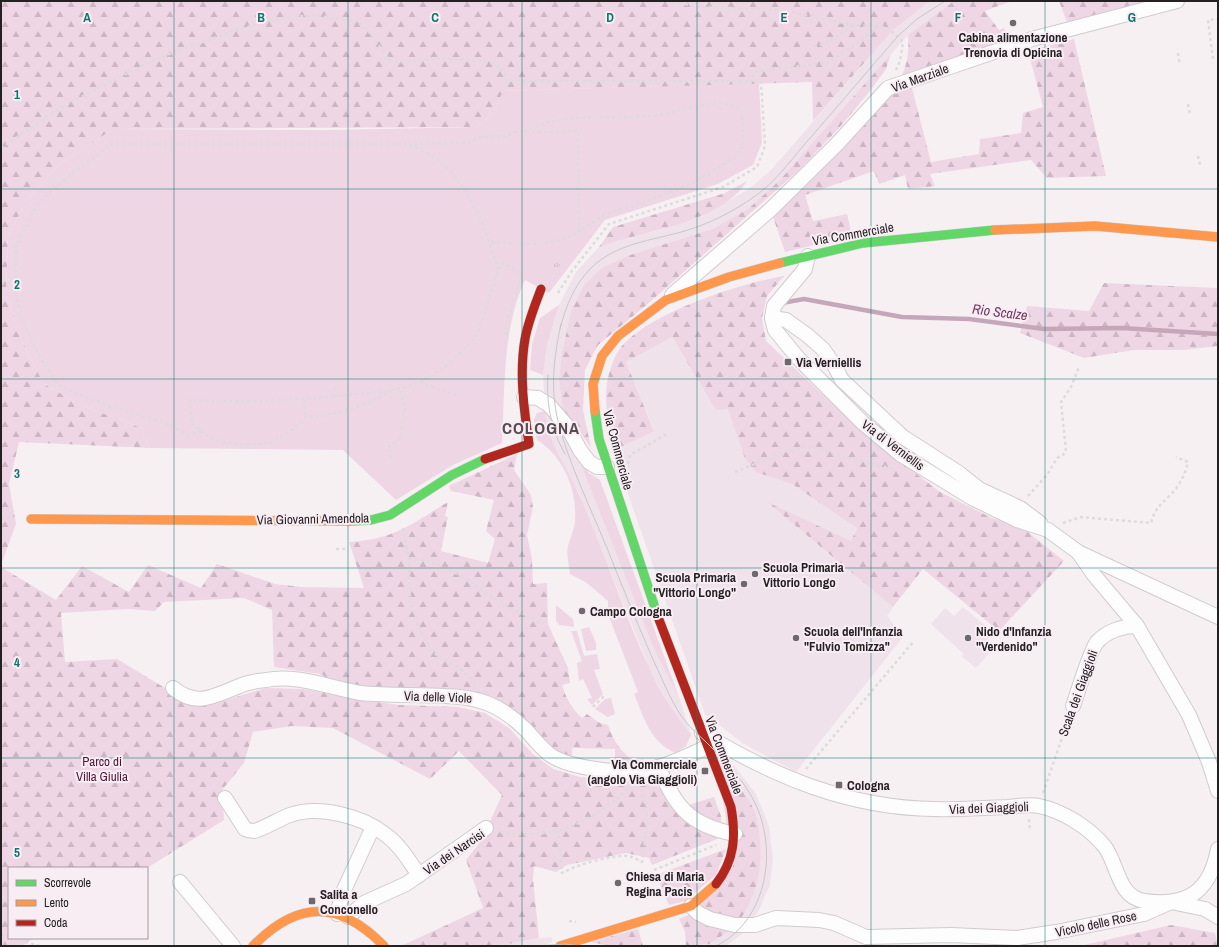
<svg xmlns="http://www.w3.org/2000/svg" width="1219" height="947" font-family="'Archivo Narrow',sans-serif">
<defs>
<pattern id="forest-firs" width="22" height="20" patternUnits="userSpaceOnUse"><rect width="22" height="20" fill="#efd6e5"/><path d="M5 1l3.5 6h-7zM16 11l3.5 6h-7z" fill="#cdb7c4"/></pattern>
<pattern id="park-tufts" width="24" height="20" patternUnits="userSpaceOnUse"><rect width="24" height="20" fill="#efd6e5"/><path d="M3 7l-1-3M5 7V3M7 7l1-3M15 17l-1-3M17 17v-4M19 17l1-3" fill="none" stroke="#cdb7c4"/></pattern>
</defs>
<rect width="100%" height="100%" fill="#f6f0f3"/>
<g fill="#f0e2ea">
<path d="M930,1H954L908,35L804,154L779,181L748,209L712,229L630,255L603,267L559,381L563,411L544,394L543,375L547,345L559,305L576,272L599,247L622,238L653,232L689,220L711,211L749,189L771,170L893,30Z"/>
<path d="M671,336L716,409L728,408L745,459L756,471L792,484L857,527L851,542L769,503L893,607L887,616L903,637L796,772L744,744L705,714L613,451L654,430L626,362Z"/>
<path d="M545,411L567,439L579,460L654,649L680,700L691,735L673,711L652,675L578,491L553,446L547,427Z"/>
<path d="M963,607L993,632L984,644L991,651L976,668L962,657L964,654L931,624L945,608L954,616Z"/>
<path d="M712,743L736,768L756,794L769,826L773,859L770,885L759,910L751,922H739L752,805L717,760Z"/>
<path d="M732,929L744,932L726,946H704Z"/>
<path d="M552,937V942L542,946H497L524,940Z"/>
</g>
<g fill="#efd6e5">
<path d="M759,83L762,143L753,165L718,184L605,220L549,293L525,280C502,330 505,389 502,443L453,465L396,500L343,450L150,448L141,428L81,405L44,384L26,350L6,296L8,235L28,199L60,164L113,129L327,130L476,127L493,114L503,91Z"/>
<path d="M559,305L547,345L543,375L530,370L532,344L540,318Z"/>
<path d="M545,411C548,444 565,463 578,492C605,552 624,615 652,674C662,696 677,716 691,735L686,746L675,753C650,741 644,718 634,694L638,692L608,614V601L587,583L570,574C569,566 566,554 568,546C570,537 575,529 575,519C577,489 563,456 537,440L534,419L537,413Z"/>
<path d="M579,460L589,473L600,480L680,700L654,649Z"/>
<path d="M556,605L573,619L574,627L559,625L556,621Z"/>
<path d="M589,627L596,643V650L586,651L581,629Z"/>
<path d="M571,631H577L584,656L597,654L600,669L594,670L603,694L592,705L587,699L592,698L583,679L579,681L577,663L582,661Z"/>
<path d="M611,698L615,714L608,717L595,709L605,699Z"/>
</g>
<g fill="url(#forest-firs)">
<path d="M1,1H930L893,30L813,121L812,82L503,91L493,114L476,127L113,129L60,164L28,199L8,235L6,296L26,350L44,384L81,405L141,428L150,448L19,442L9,484L16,524L1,565Z"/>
<path d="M954,1H1012L985,11L999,30L1004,28L1009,40L901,77C908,63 909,51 908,35Z"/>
<path d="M1059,1H1148L1067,22Z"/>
<path d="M1074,39L1106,176L1047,178L1031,160L930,174L935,186L908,189L905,175L879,184L874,171L805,195L813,221L847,214L852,236L785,252L772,214L886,99L911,84L931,162L979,154L980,139L1021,133L1023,113L1043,107L1028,51Z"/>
<path d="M891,54L886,69L870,91L840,127L798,171L650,302L598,345L585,370L583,410L591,448L573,422L563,411L559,381L562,353L571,311L584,285L603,267L630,255L712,229L748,209L779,181Z"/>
<path d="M747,181C720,224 644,230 599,247L613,227L725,193Z"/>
<path d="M784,276L767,296L762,318L766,341L859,429L940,492L992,518L1024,529L1064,561L999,631L923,569L893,607L767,502L851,541L857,528L792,484L756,472L745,459L728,409L716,410L672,337L626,362L654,431L613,451C609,427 603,402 608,378C610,370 614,356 619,350C645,314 741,283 784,276Z"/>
<path d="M1104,283L1218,288V346L1184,350H1134L1084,358L1020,333L1027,306L1089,311Z"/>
<path d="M517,454L514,470L531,495L533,507L527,535L532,559L533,584L547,583L548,624L568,668L570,683L562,685C566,698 572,709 582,718L587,714L600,723L608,725C613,741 621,751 634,762L643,759L647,765L615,766V749L572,748V763L562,759L500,704L340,684L320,674L274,667L272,610L244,598L164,602L155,611L128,609L61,613L65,662L117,659L195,706L219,702L266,688L303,689L360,700L400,705L458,707L485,713L509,728L533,754L553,769L580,777L654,783L679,808L714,797L721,816L722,837L652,865L649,858L626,853L567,865L556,872L534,866L533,879L539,938L497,946H401L483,908L466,860L481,841L502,795L459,751L430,779L333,728L292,726L253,732L244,763L222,790L224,820L147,868H9V938H34L22,946H1V567L56,600L82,566L129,592L148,565L201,588L217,564L275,584L302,587L364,588L349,542C395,539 410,525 448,502L445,516L448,517L441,551L488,563L495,539L486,531L494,500L451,491L449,486Z"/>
<path d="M717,760C729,774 742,788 751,804C757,815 759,828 760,840C762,873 757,893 739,922L711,916L699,907L733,867Z"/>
<path d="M726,849L716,875L685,901L669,905L656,875Z"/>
<path d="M691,914L732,929L709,944L686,946L685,932L679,919Z"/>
<path d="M1171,925L1215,933L1218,946H1080Z"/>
<path d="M638,929L643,946H611L590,942Z"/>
</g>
<path fill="url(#park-tufts)" d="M551,252L563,259L554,276L541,269Z"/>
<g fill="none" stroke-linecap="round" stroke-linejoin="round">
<path stroke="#c6a7ba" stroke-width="4.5" d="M782,303L804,299L902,317L969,319L1044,329L1122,328L1218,334"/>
<defs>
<g id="street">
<path d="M808,256L805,269L774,306L772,318L775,330L798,358L863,423L900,454L972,498L1017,520L1048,530L1078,552L1218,617"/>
<path d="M672,295L770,210L837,144L888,88L1032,39L1177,1"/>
<path d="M772,318L786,320L807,335L823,349L834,365L842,380L903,437L959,473L979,489L1020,508L1040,523"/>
<path d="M524,397L538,398L549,405L567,426L580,450L589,462L597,467H607"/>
<path d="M1078,552L1094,575L1137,626L1189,715L1209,762L1218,791"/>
<path d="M173,688C196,707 212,697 237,687C245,683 256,681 266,680C298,674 330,688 361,693C389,696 417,694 445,696C478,697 499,704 524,728C532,736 539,746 549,754C569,769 627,775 651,769C670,765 689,755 707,747"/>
<path d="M1073,706C1077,695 1091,648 1097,642C1107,631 1123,626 1137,626"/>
<path d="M702,733C775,777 848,808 935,809C960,810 984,808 1008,807C1018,806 1030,804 1039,806C1063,811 1090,828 1105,847C1118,865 1118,897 1144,901C1187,907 1210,892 1218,849"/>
<path d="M658,767C677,807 688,825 735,834"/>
<path d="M225,798L245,829C247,830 251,831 254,831C261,830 281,818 290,815C319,805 363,816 386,835C400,845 409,861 419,875"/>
<path d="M180,882L233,946"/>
<path d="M691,906L698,913L710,919L735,925H755L776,918L819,920L834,923L866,937L951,935L1017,938L1056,932L1144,914L1171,902L1205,909L1218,917"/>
<path d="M337,914L344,890L373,827"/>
<path d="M348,917L364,903L406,884L419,875L486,828"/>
</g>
<g id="fast">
<path d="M780,263L863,243L995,230"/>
<path d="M595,411L599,439L658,617"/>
<path d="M350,521L371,520L390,515L452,475L485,459"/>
</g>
<g id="slow">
<path d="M995,230L1095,226L1218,237"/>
<path d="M595,411L593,384L602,356L618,336L666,300L729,277L780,263"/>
<path d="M31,519L350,521"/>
<path d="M253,946C298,900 339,900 384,946"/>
<path d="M560,946L691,906L716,884"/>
</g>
<g id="jam">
<path d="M485,459L529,444C524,410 519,373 525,339C528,322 535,305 541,289"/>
<path d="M658,617L731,807C736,836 735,860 716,884"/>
</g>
</defs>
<use href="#street" stroke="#d0cbcd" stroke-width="16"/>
<use href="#fast" stroke="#d0cbcd" stroke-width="10"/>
<use href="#slow" stroke="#d0cbcd" stroke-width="10"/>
<use href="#jam" stroke="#d0cbcd" stroke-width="10"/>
<g stroke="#dddbdc" stroke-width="2.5" stroke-dasharray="3 3" stroke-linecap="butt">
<path d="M660,1L684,4"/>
<path d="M688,1L684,4L703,7L780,10L854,25L887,27L903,42L900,61L896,70"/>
<path d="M814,46L825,44L854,25"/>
<path d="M1178,53L1180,65"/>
<path d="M1213,59L1208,20L1217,19"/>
<path d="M1188,104L1190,114"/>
<path d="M524,131C563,112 607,119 650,116C672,115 711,98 731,105C734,106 738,109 741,111L743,121V145L735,158L690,184L637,205L605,214L579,232"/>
<path d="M408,144L467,143L481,137L506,136L515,132L578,131L579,232C552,248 520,243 489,242"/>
<path d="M1,148L58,109L153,60L236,30L281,18L315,15L357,22L367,29L390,61L401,62L442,58L489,62L497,66L504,72L507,81H750"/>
<path d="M1198,156L1200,165"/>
<path d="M558,293L572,271L609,224L723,187L757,167L765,146L761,81H750L756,71L827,63L857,44L877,26"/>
<path d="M421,381L428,386L456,395"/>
<path d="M335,388L336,396"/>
<path d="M392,391C366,405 336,416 306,417C299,426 279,441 268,443C252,446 228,445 212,438C205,435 199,429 192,424L190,400C239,402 286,401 335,396C364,393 394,394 421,381C439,373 467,350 478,333L498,270L503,263L518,271L522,277C514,296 509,313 505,333L508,334"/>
<path d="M304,400L306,417"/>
<path d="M201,431L189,435L161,422L103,404L59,386L37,352L21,316L15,290L16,247L37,204L76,170L93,159L110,144H406C414,148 424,151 431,155C469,180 486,230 498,270"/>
<path d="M392,458L388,447L400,439L405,410L400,388"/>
<path d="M628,464L630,455L669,433"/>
<path d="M735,472L787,451L804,447L818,448L842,457L895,469"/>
<path d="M1028,496L1047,475L1057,458L1063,455L1066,451L1061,402L1071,387L1079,367"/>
<path d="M1,518H14"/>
<path d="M1063,523L1081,517L1151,523C1155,508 1160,506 1170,495C1180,486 1185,474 1188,462L1176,457"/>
<path d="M403,528L409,559L410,602L422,635L434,653L459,668L472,680L475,685"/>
<path d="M336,549H346"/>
<path d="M409,559C443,559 475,586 502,603C516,611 529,617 544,623"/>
<path d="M593,707L604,696"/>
<path d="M806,769L914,641"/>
<path d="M1043,793L1069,718"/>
<path d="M1029,819L1030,831"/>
<path d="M558,830L562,873C576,865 608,856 624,856C630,855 636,859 642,862L647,825L646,809L640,784"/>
<path d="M500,832C555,841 591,823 631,786"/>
<path d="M654,870L716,845"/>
<path d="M569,921L576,922"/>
<path d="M1,934L9,936"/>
<path d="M14,938L39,946"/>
</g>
<use href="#street" stroke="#fefdfd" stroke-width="14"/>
<use href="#fast" stroke="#63d668" stroke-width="9"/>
<use href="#slow" stroke="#ff974d" stroke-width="9"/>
<use href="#jam" stroke="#b3261e" stroke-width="9"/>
<g stroke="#c8c7c8" stroke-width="1">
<path d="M561,324C554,356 550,388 558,421C568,462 591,509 607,548C621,584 636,620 651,655C661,676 669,698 682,717C691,730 704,739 714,750C732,767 752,791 760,815C776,862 763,923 716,946"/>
<path d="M560,329C566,306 574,285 591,268C618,241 660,240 694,228C717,220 739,208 758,194C779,178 794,156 811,137C840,103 869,70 898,36L917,19L945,1"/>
<path d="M548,375C546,404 551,429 565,454"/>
<path d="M536,946L565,944L581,946"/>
</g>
</g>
<path fill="none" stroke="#0f766e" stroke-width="1" stroke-opacity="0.55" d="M174,1V946M348,1V946M522,1V946M697,1V946M871,1V946M1045,1V946M1,189H1218M1,379H1218M1,568H1218M1,758H1218"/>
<g fill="#6e696c" stroke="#f9edf4" stroke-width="1.5">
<circle cx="1013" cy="23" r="4"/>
<rect x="784" y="358" width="8" height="8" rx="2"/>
<circle cx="755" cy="574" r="4"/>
<circle cx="744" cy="584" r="4"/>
<circle cx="582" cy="611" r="4"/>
<circle cx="796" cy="638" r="4"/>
<circle cx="968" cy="638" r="4"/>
<rect x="701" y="767" width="8" height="8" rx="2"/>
<rect x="835" y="781" width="8" height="8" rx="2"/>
<circle cx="618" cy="883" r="4"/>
<rect x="308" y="897" width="8" height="8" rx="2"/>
</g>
<g text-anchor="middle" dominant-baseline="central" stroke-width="4" stroke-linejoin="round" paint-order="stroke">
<g font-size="13" font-weight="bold" fill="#252123" stroke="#f9edf4" text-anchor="start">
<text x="1013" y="37" text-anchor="middle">Cabina alimentazione<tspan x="1013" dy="15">Trenovia di Opicina</tspan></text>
<text x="796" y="362">Via Verniellis</text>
<text x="763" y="567">Scuola Primaria<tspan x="763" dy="15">Vittorio Longo</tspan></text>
<text x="736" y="577" text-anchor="end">Scuola Primaria<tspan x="736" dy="15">"Vittorio Longo"</tspan></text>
<text x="590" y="611">Campo Cologna</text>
<text x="804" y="631">Scuola dell'Infanzia<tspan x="804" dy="15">"Fulvio Tomizza"</tspan></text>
<text x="976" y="631">Nido d'Infanzia<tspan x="976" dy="15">"Verdenido"</tspan></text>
<text x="697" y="764" text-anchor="end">Via Commerciale<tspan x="697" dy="15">(angolo Via Giaggioli)</tspan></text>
<text x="847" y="785">Cologna</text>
<text x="626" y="876">Chiesa di Maria<tspan x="626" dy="15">Regina Pacis</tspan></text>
<text x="320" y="894">Salita a<tspan x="320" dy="15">Conconello</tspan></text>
</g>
<g font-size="13" fill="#252123" stroke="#f9edf4">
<text transform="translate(920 78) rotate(-20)">Via Marziale</text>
<text transform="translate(853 234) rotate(-10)">Via Commerciale</text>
<text transform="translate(893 445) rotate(37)">Via di Verniellis</text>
<text transform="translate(618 450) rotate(75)">Via Commerciale</text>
<text transform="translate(313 519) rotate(-1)">Via Giovanni Amendola</text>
<text transform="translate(1078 693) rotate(-70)">Scala dei Giaggioli</text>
<text transform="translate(438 697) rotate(2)">Via delle Viole</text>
<text transform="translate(724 755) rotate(69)">Via Commerciale</text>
<text transform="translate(989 808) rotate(-2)">Via dei Giaggioli</text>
<text transform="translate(454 852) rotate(-34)">Via dei Narcisi</text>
<text transform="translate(1096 924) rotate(-12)">Vicolo delle Rose</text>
</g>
<g font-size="13" fill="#4b163b" stroke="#f9edf4">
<text x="102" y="761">Parco di<tspan x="102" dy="15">Villa Giulia</tspan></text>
</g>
<g font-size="14" font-style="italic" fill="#71395d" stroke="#f9edf4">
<text transform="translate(1000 312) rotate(7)">Rio Scalze</text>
</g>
<g font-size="17" font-weight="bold" letter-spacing="1" fill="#564d52" stroke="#f9edf4">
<text x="541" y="427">COLOGNA</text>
</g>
</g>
<g font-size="13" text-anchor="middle" font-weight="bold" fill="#0f766e" stroke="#f9edf4" stroke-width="4" stroke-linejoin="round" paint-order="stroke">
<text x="87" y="22">A</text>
<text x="261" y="22">B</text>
<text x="435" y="22">C</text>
<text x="610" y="22">D</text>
<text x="784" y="22">E</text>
<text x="958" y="22">F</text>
<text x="1132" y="22">G</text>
<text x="17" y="99">1</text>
<text x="17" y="289">2</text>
<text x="17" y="478">3</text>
<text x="17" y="667">4</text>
<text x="17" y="857">5</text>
</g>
<rect width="1219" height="947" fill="none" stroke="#252123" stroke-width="4"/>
<rect x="8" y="867" width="140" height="72" fill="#f9edf4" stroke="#a49ba0"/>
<rect x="16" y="880" width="20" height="6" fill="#63d668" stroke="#a49ba0"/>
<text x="44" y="887" font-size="12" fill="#252123">Scorrevole</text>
<rect x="16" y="900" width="20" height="6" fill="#ff974d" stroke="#a49ba0"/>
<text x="44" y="907" font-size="12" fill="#252123">Lento</text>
<rect x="16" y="920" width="20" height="6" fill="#b3261e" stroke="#a49ba0"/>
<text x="44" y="927" font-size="12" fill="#252123">Coda</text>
</svg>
